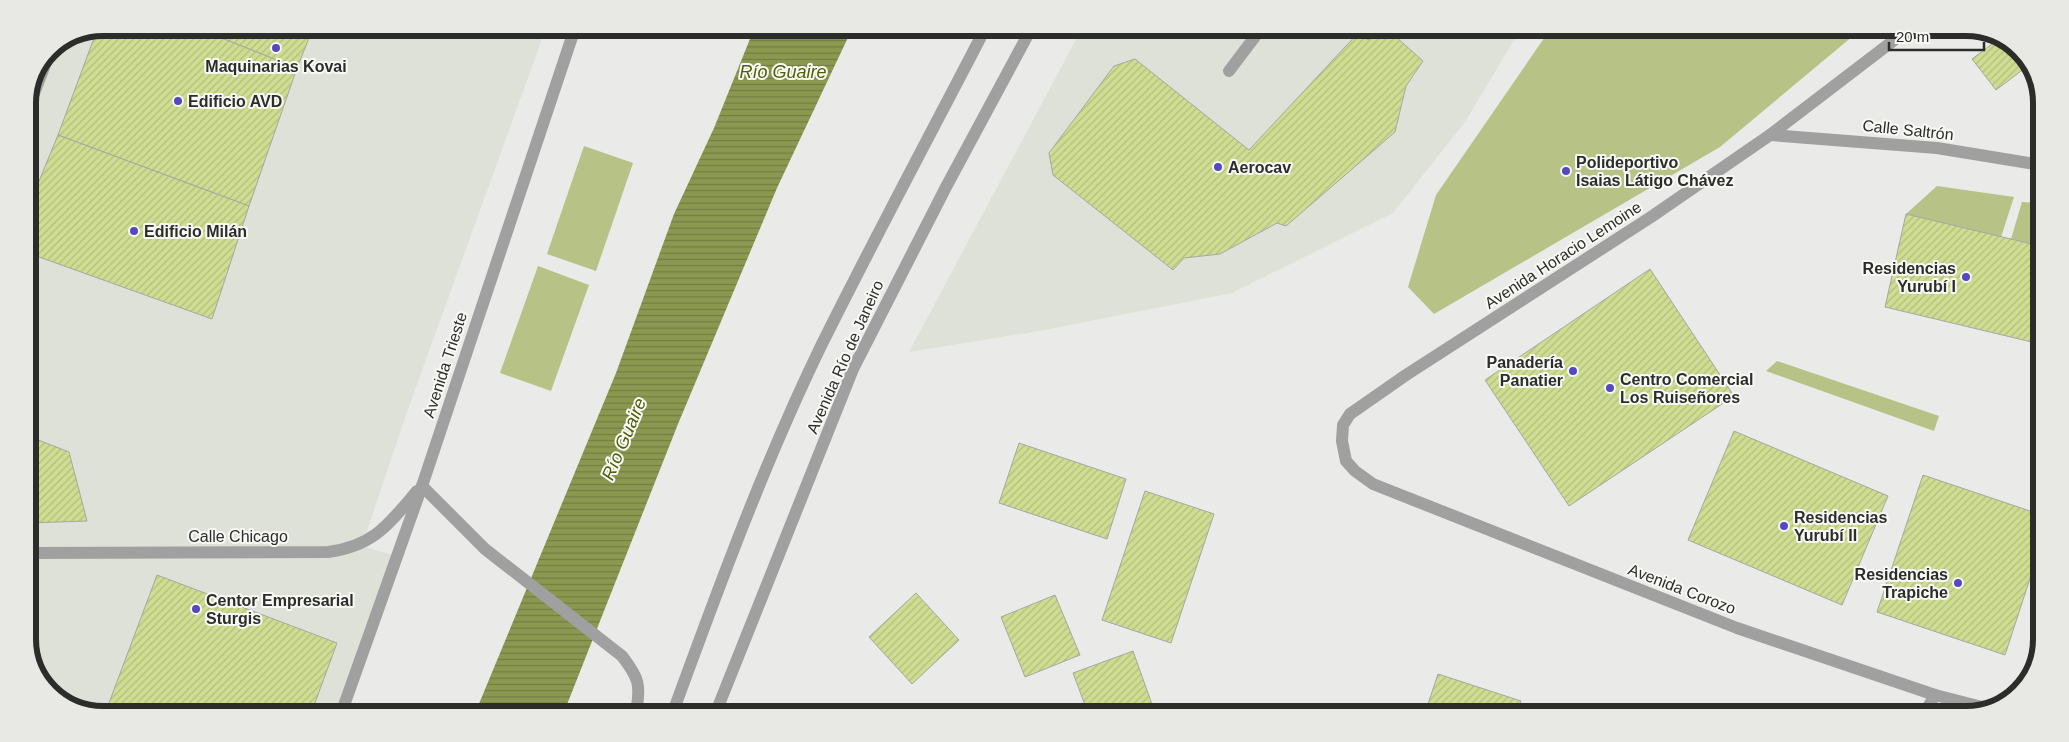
<svg xmlns="http://www.w3.org/2000/svg" width="2069" height="742" font-family="Helvetica,sans-serif">
<defs>
<pattern id="water-rules" width="6" height="5" patternUnits="userSpaceOnUse" patternTransform="scale(1.25)"><rect width="6" height="5" fill="#8b9950"/><path d="M0 2.5h6" fill="none" stroke="#727d43"/></pattern>
<pattern id="building-hatch" width="6" height="6" patternUnits="userSpaceOnUse" patternTransform="scale(1.25)"><rect width="6" height="6" fill="#cedd91"/><path d="M-1 1l2-2M0 6l6-6M5 7l2-2" fill="none" stroke="#b1be7d"/></pattern>
</defs>
<rect width="100%" height="100%" fill="#eaebe8"/>
<g fill="#dee1d7">
<path d="M103,28H546L407,412L362,546L402,558L346,711H79L43,685L28,644V99L50,49Z"/>
<path d="M1081,30H1520L1465,122L1393,213L1232,293L1045,330L909,352Z"/>
</g>
<g fill="#b6c286">
<path d="M1549,31H1859L1720,147L1434,314L1408,287L1436,195Z"/>
<path d="M584,146L633,163L596,271L547,254Z"/>
<path d="M1937,186L2014,197L2001,237L1906,214Z"/>
<path d="M2022,202L2041,203L2040,246L2011,239Z"/>
<path d="M538,266L589,285L551,391L500,373Z"/>
<path d="M1777,361L1939,416L1934,431L1766,371Z"/>
</g>
<path fill="url(#water-rules)" d="M754,29H852L777,188L678,424L564,712L476,711L616,373L674,214L714,128Z"/>
<g fill="url(#building-hatch)" stroke="#a6a7a4">
<path d="M103,27L197,28L297,68L249,206L58,135L97,30Z"/>
<path d="M197,28H313L297,68Z"/>
<path d="M1379,30H1388L1423,61L1406,86L1395,132L1286,226L1277,223L1220,254L1184,258L1173,270L1053,175L1049,153L1114,66L1135,59L1249,150L1359,32L1368,40Z"/>
<path d="M2000,38L2026,57L2029,65L1996,90L1972,59Z"/>
<path d="M58,135L249,206L212,319L28,253V208Z"/>
<path d="M1906,214L2040,246V344L1885,307Z"/>
<path d="M1650,269L1734,396L1569,506L1485,380Z"/>
<path d="M1734,431L1888,496L1842,605L1688,540Z"/>
<path d="M28,436L69,452L87,521L28,523Z"/>
<path d="M1019,443L1126,479L1107,539L999,503Z"/>
<path d="M1923,475L2039,514L2038,554L2005,655L1877,612Z"/>
<path d="M1145,491L1214,514L1171,643L1102,620Z"/>
<path d="M157,575L337,643L312,711H106Z"/>
<path d="M916,593L959,640L912,684L869,637Z"/>
<path d="M1055,595L1080,655L1025,677L1001,617Z"/>
<path d="M1133,651L1154,710L1146,713H1088L1073,673Z"/>
<path d="M1438,674L1521,701L1517,714L1425,713Z"/>
</g>
<g fill="none" stroke-linecap="round" stroke-linejoin="round">
<g stroke="#a0a0a1" stroke-width="12">
<path d="M1906,31L1770,135L1651,217L1406,375L1350,414L1343,425L1342,441L1346,461L1355,471L1373,484L1737,628L1935,695L1986,708"/>
<path d="M1229,71L1260,30"/>
<path d="M28,109L51,49"/>
<path d="M1770,135L1937,148L2041,165"/>
<path d="M422,486L485,549L622,656C639,678 641,685 636,712"/>
<path d="M28,553L328,552C374,546 389,524 417,491"/>
<path d="M342,711L422,486L575,28"/>
<path d="M673,712C718,589 763,466 820,348C873,241 930,135 985,29"/>
<path d="M716,712L853,369L946,187L1031,29"/>
<path d="M1924,714L1935,695"/>
</g>
</g>
<g fill="#5548c0" stroke="#f8f9f5" stroke-width="2">
<circle cx="276" cy="48" r="5"/>
<circle cx="178" cy="101" r="5"/>
<circle cx="1218" cy="167" r="5"/>
<circle cx="1566" cy="171" r="5"/>
<circle cx="134" cy="231" r="5"/>
<circle cx="1966" cy="277" r="5"/>
<circle cx="1573" cy="371" r="5"/>
<circle cx="1610" cy="388" r="5"/>
<circle cx="1784" cy="526" r="5"/>
<circle cx="1958" cy="583" r="5"/>
<circle cx="196" cy="609" r="5"/>
</g>
<g text-anchor="middle" dominant-baseline="central" stroke-width="4" stroke-linejoin="round" paint-order="stroke">
<g font-size="16" font-weight="bold" fill="#2c2d2b" stroke="#f8f9f5" text-anchor="start">
<text x="276" y="66" text-anchor="middle">Maquinarias Kovai</text>
<text x="188" y="101">Edificio AVD</text>
<text x="1576" y="162">Polideportivo<tspan x="1576" dy="18">Isaias Látigo Chávez</tspan></text>
<text x="1228" y="167">Aerocav</text>
<text x="144" y="231">Edificio Milán</text>
<text x="1956" y="268" text-anchor="end">Residencias<tspan x="1956" dy="18">Yurubí I</tspan></text>
<text x="1563" y="362" text-anchor="end">Panadería<tspan x="1563" dy="18">Panatier</tspan></text>
<text x="1620" y="379">Centro Comercial<tspan x="1620" dy="18">Los Ruiseñores</tspan></text>
<text x="1794" y="517">Residencias<tspan x="1794" dy="18">Yurubí II</tspan></text>
<text x="1948" y="574" text-anchor="end">Residencias<tspan x="1948" dy="18">Trapiche</tspan></text>
<text x="206" y="600">Centor Empresarial<tspan x="206" dy="18">Sturgis</tspan></text>
</g>
<g font-size="16" fill="#2c2d2b" stroke="#f8f9f5">
<text transform="translate(1908 130) rotate(6)">Calle Saltrón</text>
<text transform="translate(1563 255) rotate(-33)">Avenida Horacio Lemoine</text>
<text transform="translate(845 357) rotate(-66)">Avenida Río de Janeiro</text>
<text transform="translate(445 365) rotate(-72)">Avenida Trieste</text>
<text x="238" y="536">Calle Chicago</text>
<text transform="translate(1682 589) rotate(21)">Avenida Corozo</text>
</g>
<g font-size="18" font-style="italic" fill="#525e05" stroke="#f8f9f5">
<text x="783" y="72">Río Guaire</text>
<text transform="translate(624 439) rotate(-67)">Río Guaire</text>
</g>
</g>
<path d="M0 0H2069V742H0ZM103 36H1966A67 67 0 0 1 2033 103V639A67 67 0 0 1 1966 706H103A67 67 0 0 1 36 639V103A67 67 0 0 1 103 36Z" fill="#e8e9e5" fill-rule="evenodd"/>
<path fill="none" stroke="#2c2d2b" stroke-width="6" d="M103 36H1966A67 67 0 0 1 2033 103V639A67 67 0 0 1 1966 706H103A67 67 0 0 1 36 639V103A67 67 0 0 1 103 36Z"/>
<path d="M1889 42v8h95v-8" fill="none" stroke="#2c2d2b" stroke-width="2.5"/>
<text x="1896" y="42" font-size="15" fill="#2c2d2b" stroke="#f8f9f5" stroke-width="4" paint-order="stroke">20 m</text>
</svg>
